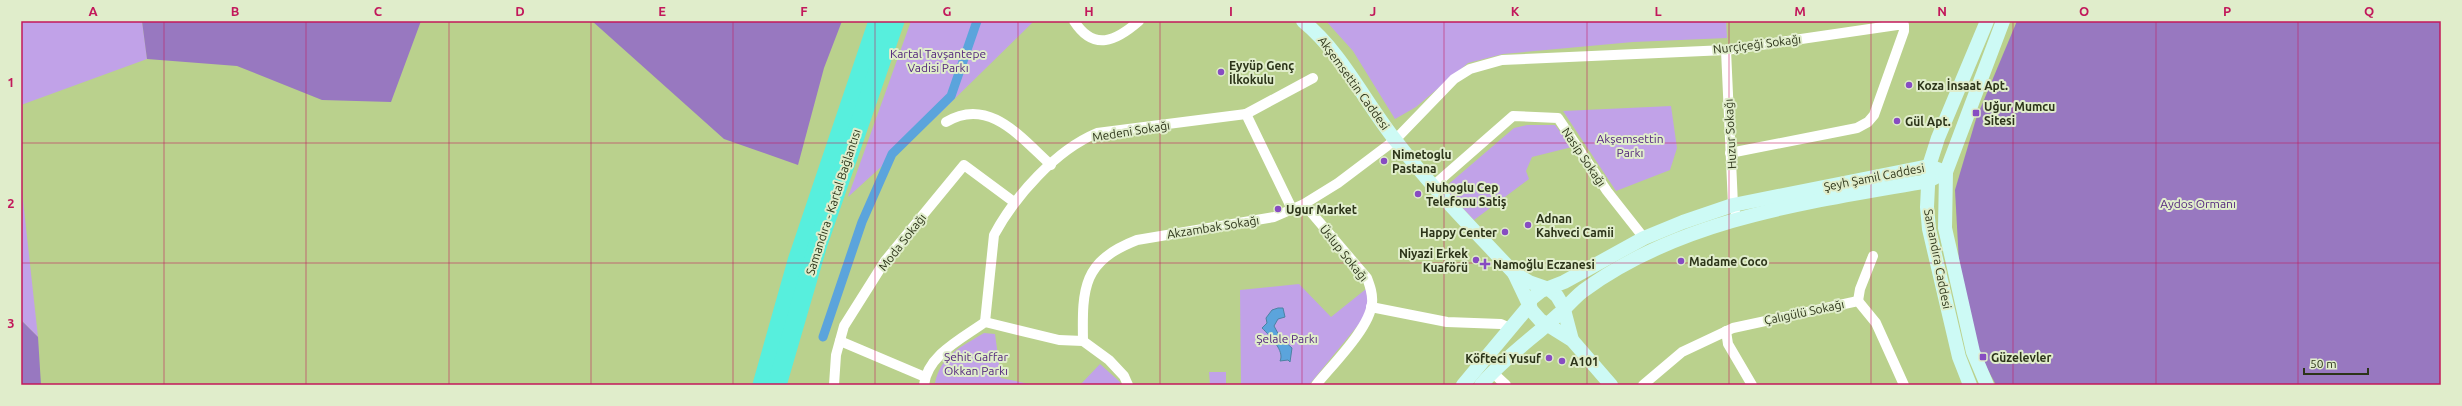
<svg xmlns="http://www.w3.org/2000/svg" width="2462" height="406" font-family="Ubuntu,sans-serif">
<rect width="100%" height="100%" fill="#bad18d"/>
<g fill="#c1a2e8">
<path d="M21,21H142L147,59L21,105Z"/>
<path d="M911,21H1034L938,115L848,197Z"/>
<path d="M1326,21H1726L1727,38L1633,42L1503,54L1468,63L1416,107L1395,119L1353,51Z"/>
<path d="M1671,106L1677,148L1670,170L1616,191L1563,111Z"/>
<path d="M1527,125H1555L1572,147L1532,157L1526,171L1529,179L1474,220L1444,188L1514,128Z"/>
<path d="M21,182L38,337L21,320Z"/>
<path d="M1299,284L1331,317L1366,289L1368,303L1363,319L1309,385H1241L1240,290Z"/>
<path d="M984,333L995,334L1001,378L1034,385L935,383C941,355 961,347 984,333Z"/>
<path d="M1100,364L1120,382L1121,385H1080Z"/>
<path d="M1209,372H1226V385H1210Z"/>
</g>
<g fill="#9878c0">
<path d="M142,21H421L391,102L322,100L237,66L147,59Z"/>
<path d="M592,21H842L824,68L798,165L724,139Z"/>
<path d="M2017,21H2441V385H1996L1975,346L1959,263L1955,190L1976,119Z"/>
<path d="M21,320L38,337L41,385H21Z"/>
</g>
<path fill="#5ba4dc" stroke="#4d82a2" d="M1278,308H1283L1285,317L1278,319L1274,326L1280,337L1292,348L1290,362L1288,360L1280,361C1285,351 1270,336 1262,328L1267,323L1266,318L1272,310Z"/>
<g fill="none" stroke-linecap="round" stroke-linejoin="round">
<path stroke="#5ba4dc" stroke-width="9" d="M823,337L862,222L892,154L951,96L977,21"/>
<g stroke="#fff" stroke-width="10">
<path d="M1074,21C1094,52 1116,41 1139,21"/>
<path d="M1726,50L1733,205L1735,211"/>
<path d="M1246,114L1313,78"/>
<path d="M946,122C989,96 1021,138 1051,165"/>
<path d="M1433,186L1513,116L1558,118L1607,191L1644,238"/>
<path d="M1304,204L1367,278C1370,286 1373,294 1372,303C1370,328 1332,365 1316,385"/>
<path d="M1858,301L1860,289L1873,256"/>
<path d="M1371,307L1447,322L1501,324L1510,328"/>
<path d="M985,322L994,235C1015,196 1056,150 1097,133L1246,114L1292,209"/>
<path d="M1726,331L1728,344L1752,385"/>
<path d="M840,341L925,377"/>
<path d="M1083,341C1082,287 1083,261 1137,240L1274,217L1304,204L1338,183L1395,140L1454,79L1470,69L1502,60L1726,50L1897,25H1904V31L1874,115L1868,122L1857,128L1730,153"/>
<path d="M1492,372L1506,385"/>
<path d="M834,385L836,355L844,326L885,261L964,165L1014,202"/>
<path d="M924,385C927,355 963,338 985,322L1059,340L1083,341L1109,360L1124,376L1128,385"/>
<path d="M1643,385L1682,352L1733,328L1858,301L1876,323L1904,385"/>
</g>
<g stroke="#cdfaf5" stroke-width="14">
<path d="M1303,21C1343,54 1364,101 1396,141C1432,188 1474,230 1514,273L1529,282L1549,289L1557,296L1563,306L1572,340"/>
<path d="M1514,273L1532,311L1540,320L1572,340L1611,385"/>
<path d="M1463,385L1529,306L1531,299L1541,291L1564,282L1644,238L1683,222L1733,205L1929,166L1946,172"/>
<path d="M1481,385C1506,356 1532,339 1559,314C1567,307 1574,298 1583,291C1682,218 1810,202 1928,181L1946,172"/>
<path d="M1970,385L1959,357L1929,229L1927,207L1929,166L1938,138L1987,21"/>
<path d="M1987,385L1973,352L1945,228L1946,172L2003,21"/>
</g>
<g stroke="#57efdd" stroke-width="19">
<path d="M762,385L797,261L878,21"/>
<path d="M777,385L818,244L895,21"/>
</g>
</g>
<path fill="none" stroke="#c2185b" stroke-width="1" stroke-opacity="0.55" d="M164,21V385M306,21V385M449,21V385M591,21V385M733,21V385M875,21V385M1018,21V385M1160,21V385M1302,21V385M1444,21V385M1587,21V385M1729,21V385M1871,21V385M2013,21V385M2156,21V385M2298,21V385M21,143H2441M21,263H2441"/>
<g fill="#874cc2" stroke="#e0edcb" stroke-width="1.5">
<circle cx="1221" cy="72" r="4"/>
<circle cx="1909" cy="85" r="4"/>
<rect x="1972" y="109" width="8" height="8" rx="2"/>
<circle cx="1897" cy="121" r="4"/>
<circle cx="1384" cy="161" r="4"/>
<circle cx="1418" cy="194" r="4"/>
<circle cx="1278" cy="209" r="4"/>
<circle cx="1528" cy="225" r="4"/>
<circle cx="1505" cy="232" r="4"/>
<circle cx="1476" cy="260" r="4"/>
<circle cx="1681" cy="261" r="4"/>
<path d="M1483 258h4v4h4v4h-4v4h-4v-4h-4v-4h4z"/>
<rect x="1979" y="353" width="8" height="8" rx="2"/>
<circle cx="1549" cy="358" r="4"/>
<circle cx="1562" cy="361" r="4"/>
</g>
<g text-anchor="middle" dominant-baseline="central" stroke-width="4" stroke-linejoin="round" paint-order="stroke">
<g font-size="12" fill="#2c3419" stroke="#e0edcb">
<text transform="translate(1757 44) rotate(-7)">Nurçiçeği Sokağı</text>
<text transform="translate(1354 83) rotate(54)">Akşemsettin Caddesi</text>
<text transform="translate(1131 131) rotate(-9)">Medeni Sokağı</text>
<text transform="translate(1730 134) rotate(-93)">Huzur Sokağı</text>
<text transform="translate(1584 157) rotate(56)">Nasip Sokağı</text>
<text transform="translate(1874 177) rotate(-11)">Şeyh Şamil Caddesi</text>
<text transform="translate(833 202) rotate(-72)">Samandıra - Kartal Bağlantısı</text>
<text transform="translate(1213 227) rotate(-9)">Akzambak Sokağı</text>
<text transform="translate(902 242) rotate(-52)">Moda Sokağı</text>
<text transform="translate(1344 253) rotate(51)">Üslup Sokağı</text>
<text transform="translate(1938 259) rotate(79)">Samandıra Caddesi</text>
<text transform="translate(1804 312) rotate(-12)">Çalıgülü Sokağı</text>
</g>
<g font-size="12" fill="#53267d" stroke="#e0edcb">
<text x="938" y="53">Kartal Tavşantepe<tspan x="938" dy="14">Vadisi Parkı</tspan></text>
<text x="1630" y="138">Akşemsettin<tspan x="1630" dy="14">Parkı</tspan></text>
<text x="2198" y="203">Aydos Ormanı</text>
<text x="1287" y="338">Şelale Parkı</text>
<text x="976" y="356">Şehit Gaffar<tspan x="976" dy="14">Okkan Parkı</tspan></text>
</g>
<g font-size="12" font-weight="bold" fill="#2c3419" stroke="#e0edcb" text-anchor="start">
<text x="1229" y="65">Eyyüp Genç<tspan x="1229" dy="14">İlkokulu</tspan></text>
<text x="1917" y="85">Koza İnsaat Apt.</text>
<text x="1984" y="106">Uğur Mumcu<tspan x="1984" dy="14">Sitesi</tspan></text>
<text x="1905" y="121">Gül Apt.</text>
<text x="1392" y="154">Nimetoglu<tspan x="1392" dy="14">Pastana</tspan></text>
<text x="1426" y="187">Nuhoglu Cep<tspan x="1426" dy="14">Telefonu Satiş</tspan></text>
<text x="1286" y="209">Ugur Market</text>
<text x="1536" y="218">Adnan<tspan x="1536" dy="14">Kahveci Camii</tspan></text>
<text x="1497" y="232" text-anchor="end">Happy Center</text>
<text x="1468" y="253" text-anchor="end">Niyazi Erkek<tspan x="1468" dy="14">Kuaförü</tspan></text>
<text x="1689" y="261">Madame Coco</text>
<text x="1493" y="264">Namoğlu Eczanesi</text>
<text x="1991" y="357">Güzelevler</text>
<text x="1541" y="358" text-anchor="end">Köfteci Yusuf</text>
<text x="1570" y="361">A101</text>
</g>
</g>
<rect width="2462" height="406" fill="none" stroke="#e0edcb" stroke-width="44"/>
<path d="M2304 368v6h64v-6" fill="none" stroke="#2c3419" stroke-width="2"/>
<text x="2310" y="368" font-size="12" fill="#2c3419" stroke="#e0edcb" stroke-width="3" paint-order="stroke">50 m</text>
<rect x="22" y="22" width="2418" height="362" fill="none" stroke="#c2185b" stroke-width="1.5"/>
<g font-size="13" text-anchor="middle" font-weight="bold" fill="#c2185b">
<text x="93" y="16">A</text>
<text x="235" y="16">B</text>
<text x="378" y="16">C</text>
<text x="520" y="16">D</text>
<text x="662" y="16">E</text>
<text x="804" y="16">F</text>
<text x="947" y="16">G</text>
<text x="1089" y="16">H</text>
<text x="1231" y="16">I</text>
<text x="1373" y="16">J</text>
<text x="1515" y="16">K</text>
<text x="1658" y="16">L</text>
<text x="1800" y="16">M</text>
<text x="1942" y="16">N</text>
<text x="2084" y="16">O</text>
<text x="2227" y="16">P</text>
<text x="2369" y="16">Q</text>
<text x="11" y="87">1</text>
<text x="11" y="208">2</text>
<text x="11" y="328">3</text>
</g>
</svg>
